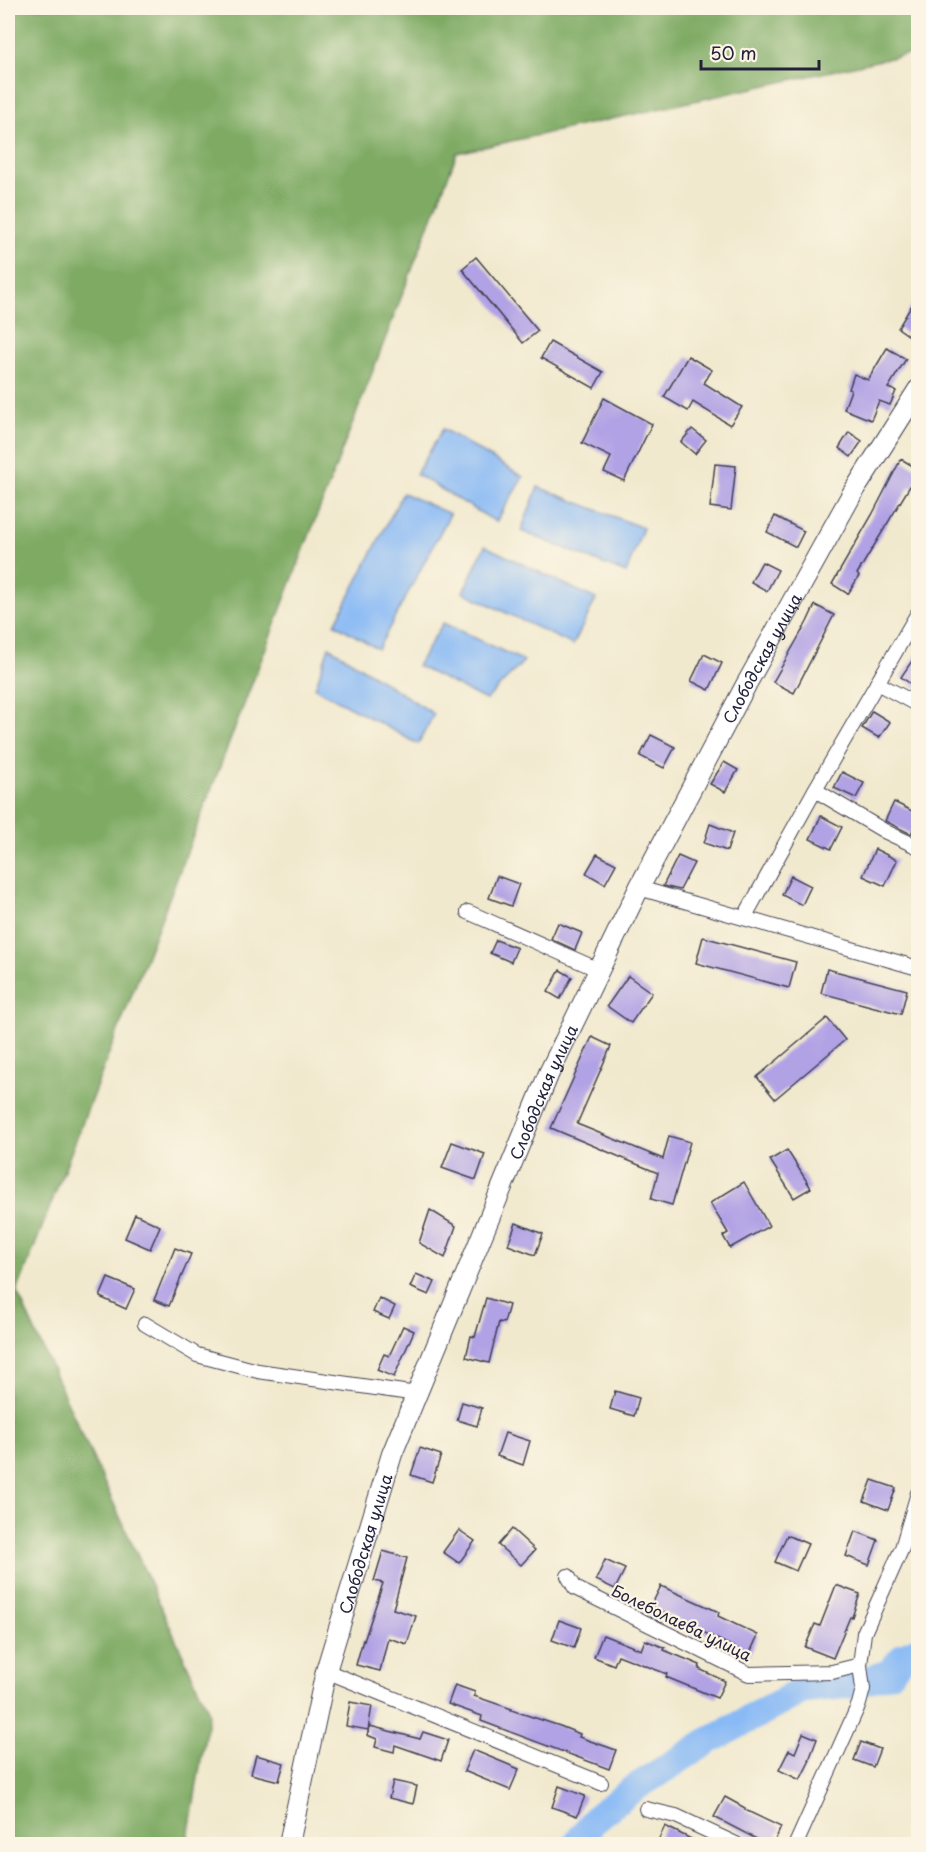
<svg xmlns="http://www.w3.org/2000/svg" width="926" height="1852" font-family="'Playpen Sans',sans-serif">
<rect width="100%" height="100%" fill="#fcf5e5"/>
<filter id="ink" filterUnits="userSpaceOnUse"><feTurbulence type="fractalNoise" baseFrequency=".0167" numOctaves="2"/><feDisplacementMap in="SourceGraphic" scale="12" xChannelSelector="R" yChannelSelector="G"/><feConvolveMatrix kernelMatrix="1 2 1 2 8 2 1 2 1" color-interpolation-filters="sRGB"/></filter>
<filter id="wash" filterUnits="userSpaceOnUse"><feTurbulence type="fractalNoise" baseFrequency=".008" numOctaves="4" result="noise"/><feDisplacementMap in="SourceGraphic" scale="24" xChannelSelector="R" yChannelSelector="G"/><feGaussianBlur stdDeviation="1.35" result="paint"/><feColorMatrix in="noise" values="0 0 0 0 0 0 0 0 0 0 0 0 0 0 0 0 0 1.4 0 .05"/><feComposite in="paint" operator="in"/></filter>
<g filter="url(#wash)">
<rect width="100%" height="100%" fill="#f1e9ce"/>
<path fill="#7eaa63" stroke="#50664f" stroke-width="1.5" d="M8,8H918V52L457,153L17,1292L209,1712L187,1844H8Z"/>
<g fill="#89baf5" stroke="#566e98" stroke-width="1.5">
<path d="M443,429L523,477L496,522L416,474Z"/>
<path d="M538,487L643,528L626,573L521,531Z"/>
<path d="M403,493L450,514L378,649L335,624Z"/>
<path d="M485,546L596,599L573,645L463,592Z"/>
<path d="M443,623L524,661L486,700L417,666Z"/>
<path d="M329,647L434,714L418,744L315,688Z"/>
</g>
<g fill="none" stroke-linecap="round" stroke-linejoin="round">
<path stroke="#89baf5" stroke-width="28" d="M576,1844L597,1817L633,1789L710,1740L805,1689L854,1684L889,1673L904,1656L918,1650"/>
</g>
<g id="blocks">
<g fill="#b1a1e5">
<path d="M476,257L538,331L523,343L462,269Z"/>
<path d="M918,295V342L898,328Z"/>
<path d="M550,342L603,372L594,388L541,358Z"/>
<path d="M887,348L906,359L888,388L896,391L890,405L879,401L871,420L844,409L851,390L849,389L854,374L868,380Z"/>
<path d="M688,356L712,370L704,383L742,407L730,425L693,402L688,411L664,397Z"/>
<path d="M604,398L652,424L624,481L604,472L611,457L582,443Z"/>
<path d="M692,429L706,440L695,454L681,442Z"/>
<path d="M849,432L862,441L851,457L839,448Z"/>
<path d="M901,459L918,469V478L913,488L910,486L857,574L859,576L848,594L832,584L872,515Z"/>
<path d="M715,464L736,466L731,510L710,507Z"/>
<path d="M775,516L804,531L796,547L767,532Z"/>
<path d="M762,562L778,570L767,591L751,582Z"/>
<path d="M815,605L834,615L794,693L773,682L807,622Z"/>
<path d="M918,652V689L901,677Z"/>
<path d="M704,654L722,663L709,690L691,681Z"/>
<path d="M872,711L890,722L879,738L862,728Z"/>
<path d="M651,735L675,747L664,768L640,756Z"/>
<path d="M724,762L738,770L725,792L710,784Z"/>
<path d="M842,772L864,783L856,798L834,788Z"/>
<path d="M894,802L918,814V818L911,834L885,821Z"/>
<path d="M821,816L842,827L831,849L810,839Z"/>
<path d="M710,824L733,833L727,851L704,843Z"/>
<path d="M875,849L897,860L885,886L863,876Z"/>
<path d="M597,854L616,864L605,884L586,873Z"/>
<path d="M678,856L694,863L680,890L663,886Z"/>
<path d="M497,876L519,884L511,906L489,898Z"/>
<path d="M791,876L811,886L802,905L782,895Z"/>
<path d="M558,923L582,933L575,950L551,939Z"/>
<path d="M703,937L796,962L789,988L696,963Z"/>
<path d="M496,940L517,948L511,962L490,953Z"/>
<path d="M827,969L907,990L901,1014L821,993Z"/>
<path d="M560,970L572,977L560,999L548,992Z"/>
<path d="M628,976L652,993L631,1023L607,1006Z"/>
<path d="M827,1018L845,1040L775,1099L757,1077Z"/>
<path d="M592,1037L611,1046L577,1124L663,1159L669,1136L690,1142L672,1205L651,1199L658,1173L551,1128Z"/>
<path d="M452,1142L485,1154L476,1180L442,1168Z"/>
<path d="M787,1150L811,1188L794,1198L770,1160Z"/>
<path d="M744,1182L769,1226L730,1248L723,1236L728,1233L710,1203Z"/>
<path d="M430,1210L456,1226L445,1258L419,1243Z"/>
<path d="M135,1214L160,1226L150,1249L125,1238Z"/>
<path d="M516,1223L543,1234L535,1255L508,1245Z"/>
<path d="M175,1248L191,1254L169,1306L154,1300Z"/>
<path d="M416,1274L435,1282L429,1295L410,1287Z"/>
<path d="M108,1278L135,1289L126,1309L100,1297Z"/>
<path d="M379,1298L395,1306L389,1319L373,1312Z"/>
<path d="M486,1298L509,1305L504,1323L499,1322L489,1363L466,1357L471,1336L475,1337Z"/>
<path d="M403,1326L414,1331L394,1377L377,1370L384,1354L389,1356Z"/>
<path d="M615,1391L639,1398L634,1416L610,1409Z"/>
<path d="M462,1402L482,1408L477,1426L457,1420Z"/>
<path d="M505,1433L530,1441L523,1465L497,1456Z"/>
<path d="M420,1448L441,1455L432,1482L411,1475Z"/>
<path d="M872,1480L896,1488L888,1510L864,1501Z"/>
<path d="M512,1529L535,1550L521,1565L498,1545Z"/>
<path d="M459,1530L475,1541L459,1563L443,1552Z"/>
<path d="M855,1531L878,1540L869,1565L846,1556Z"/>
<path d="M787,1535L808,1544L796,1571L775,1562Z"/>
<path d="M383,1551L407,1558L393,1609L416,1616L407,1644L388,1638L380,1671L356,1665L363,1640L364,1641L383,1583L374,1581Z"/>
<path d="M605,1560L625,1569L615,1589L596,1580Z"/>
<path d="M836,1585L860,1594L852,1617H850L833,1658L805,1647L815,1624L820,1626Z"/>
<path d="M661,1586L719,1612L718,1616L758,1635L749,1655L651,1606Z"/>
<path d="M559,1620L581,1628L574,1648L552,1640Z"/>
<path d="M603,1635L641,1650L645,1640L665,1648L664,1650L700,1665L699,1669L725,1681L717,1698L666,1677L667,1674L618,1655L614,1665L594,1657Z"/>
<path d="M455,1685L475,1692L474,1696L512,1709L511,1710L560,1726L580,1734L579,1737L616,1750L609,1769L481,1721L482,1716L448,1704Z"/>
<path d="M350,1702L372,1706L368,1730L346,1726Z"/>
<path d="M370,1726L420,1739L423,1732L448,1740L441,1761L395,1745L394,1752L375,1747L377,1739L367,1735Z"/>
<path d="M803,1733L817,1739L809,1760H810L800,1780L779,1770L789,1750L795,1753Z"/>
<path d="M861,1742L880,1749L873,1767L854,1760Z"/>
<path d="M473,1750L519,1769L510,1790L464,1771Z"/>
<path d="M256,1755L284,1763L279,1781L251,1774Z"/>
<path d="M393,1781L417,1786L413,1804L389,1798Z"/>
<path d="M559,1786L585,1796L577,1816L552,1807Z"/>
<path d="M725,1797L745,1808V1810L781,1827L773,1845H768L714,1817Z"/>
<path d="M665,1826L703,1845H656Z"/>
</g>
</g>
</g>
<g filter="url(#ink)">
<use href="#blocks" fill-opacity="0" stroke="#414051" stroke-width="1.5"/>
<g fill="none" stroke-linecap="round" stroke-linejoin="round">
<defs>
<g id="street">
<path d="M877,683L918,705"/>
<path d="M815,790L886,832L918,847"/>
<path d="M639,888L918,968"/>
<path d="M468,912L599,970"/>
<path d="M744,918L815,790L918,613"/>
<path d="M145,1324L197,1355L258,1371L417,1394"/>
<path d="M568,1576L575,1588L749,1674L832,1672L860,1665"/>
<path d="M326,1671L601,1783"/>
<path d="M646,1809L676,1816L736,1844"/>
<path d="M796,1844L859,1704L863,1689L860,1665L864,1633L902,1548L918,1493"/>
</g>
<g id="secondary">
<path id="s1" d="M289,1844L326,1671L392,1454L549,1073L639,888L747,683L852,494L918,390"/>
</g>
</defs>
<use href="#street" stroke="#414051" stroke-width="16"/>
<use href="#secondary" stroke="#414051" stroke-width="22"/>
<use href="#street" stroke="#fff" stroke-width="14"/>
<use href="#secondary" stroke="#fff" stroke-width="20"/>
</g>
</g>
<g text-anchor="middle" dominant-baseline="central" stroke-width="4.5" stroke-linejoin="round" paint-order="stroke">
<g font-size="16" fill="#22223b" stroke="#fcf5e5">
<text stroke="none"><textPath href="#s1" startOffset="1282">Слободская улица</textPath></text>
<text stroke="none"><textPath href="#s1" startOffset="796">Слободская улица</textPath></text>
<text stroke="none"><textPath href="#s1" startOffset="310">Слободская улица</textPath></text>
<text transform="translate(682 1622) rotate(26)">Болеболаева улица</text>
</g>
</g>
<rect width="926" height="1852" fill="none" stroke="#fcf5e5" stroke-width="30"/>
<path d="M701 60v9h118v-9" fill="none" stroke="#22223b" stroke-width="3"/>
<text x="710" y="60" font-size="18" fill="#22223b" stroke="#fcf5e5" stroke-width="4.5" paint-order="stroke">50 m</text>
</svg>
